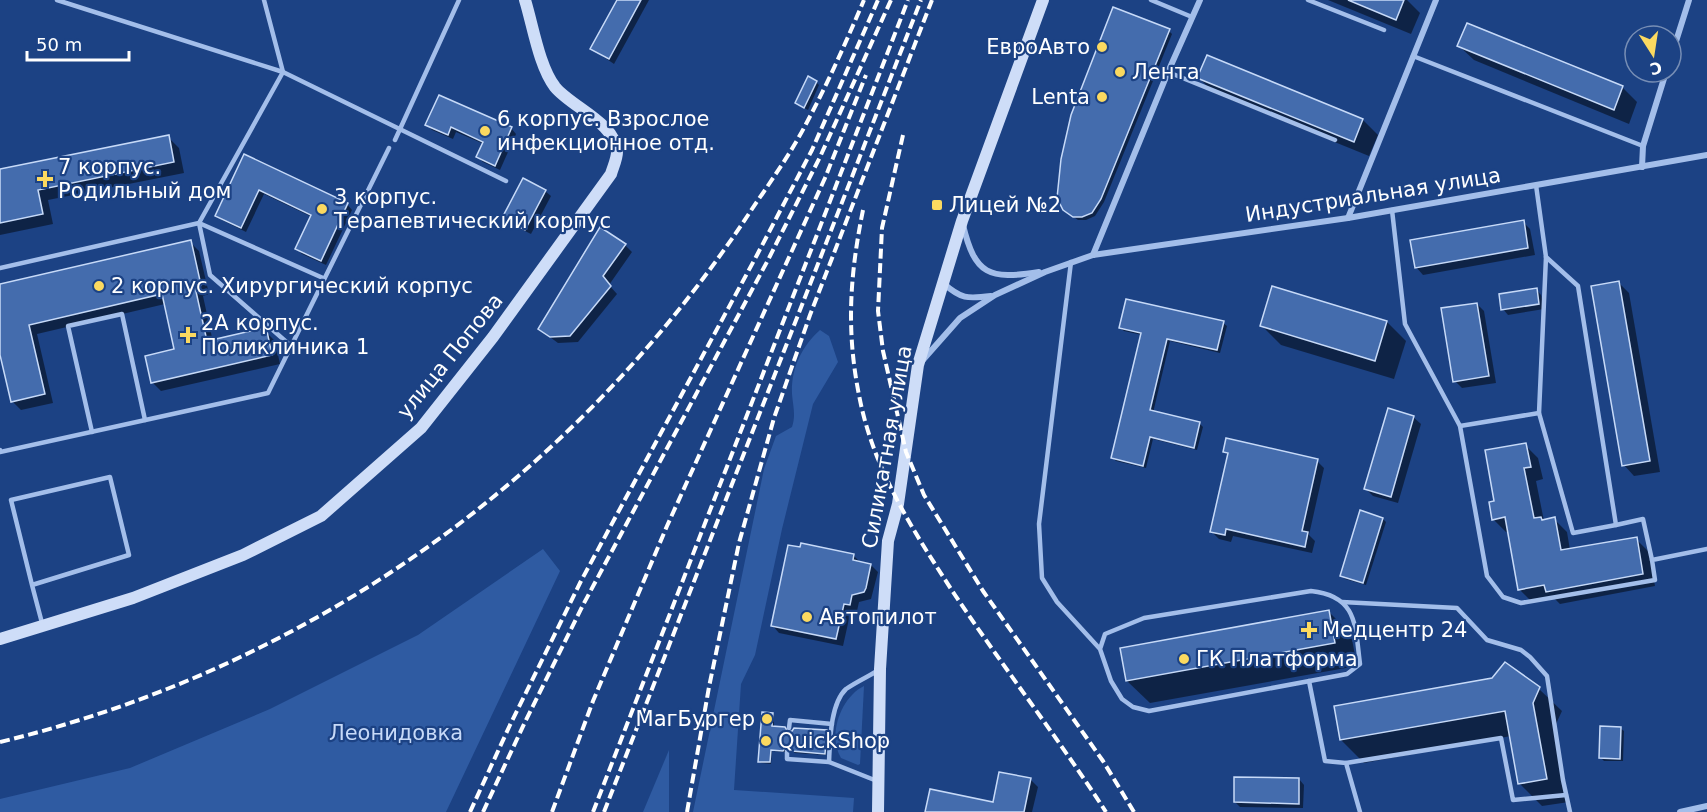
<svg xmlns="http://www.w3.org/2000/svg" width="1707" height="812" font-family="'DejaVu Sans',sans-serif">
<rect width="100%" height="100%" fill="#1c4284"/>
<g fill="#2f5ba2">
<path d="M820,330L829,336L838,362L813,404L782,529L755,655L741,684L734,790L854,798L853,812H693L764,469L776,436L792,427C796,415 793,406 792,394C791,368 802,346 820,330Z"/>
<path d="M543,549L560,571L446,812H0V799L130,768L270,709L418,635Z"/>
<path d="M864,686L860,764L858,765L841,758C827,735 841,697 864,686Z"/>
<path d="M669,750V812H643Z"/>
</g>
<g fill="#0007">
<path d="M619,0H649L614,64L592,49Z"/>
<path d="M1328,0H1407L1420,13L1411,34Z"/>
<path d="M1468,24L1622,87L1637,102L1629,124L1474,60L1459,46Z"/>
<path d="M1169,31L1172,34L1104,202L1095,216L1086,220H1078L1068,213Z"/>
<path d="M1208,57L1363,120L1378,135L1369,156L1214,93L1199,78Z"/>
<path d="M816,82L819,85L808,110L800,106L797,103Z"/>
<path d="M427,125L511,128L516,134L500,170L483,162L478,157L484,144L456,132L453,139L432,130Z"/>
<path d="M168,137L179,148L184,173L48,200L53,224L0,235V170Z"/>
<path d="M245,156L347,204L352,210L326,265L302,254L297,249L312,217L264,194L246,232L222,220L217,215Z"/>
<path d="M545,191L551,196L531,234L509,223L504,218Z"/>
<path d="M1523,222L1530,229L1535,255L1423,275L1416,267Z"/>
<path d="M600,230L625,245L632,252L609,285L617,294L578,342L558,343L539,329Z"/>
<path d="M190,242L199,251L209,294L203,296L213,342L264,330L275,341L280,364L161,391L152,382L176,350L165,304L37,334L53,403L21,410L12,401L0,348V285Z"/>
<path d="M1618,282L1629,293L1660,472L1634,476L1624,465Z"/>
<path d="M1536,289L1541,295L1544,309L1508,315L1503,309Z"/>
<path d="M1477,304L1484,311L1496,383L1462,388L1455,381Z"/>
<path d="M1387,322L1406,341L1394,379L1281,345L1262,326Z"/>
<path d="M1223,323L1227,326L1220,353L1170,341L1153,413L1199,423L1203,427L1197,450L1153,439L1146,468L1116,461L1113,458L1142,335L1124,331L1120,328Z"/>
<path d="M1413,417L1421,424L1398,503L1373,496L1366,489Z"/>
<path d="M1525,445L1538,458L1543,479L1536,481L1544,521L1554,519L1567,532L1570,550L1636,539L1649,552L1655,586L1560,604L1554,598L1532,602L1519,589L1509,531L1506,532L1493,519L1496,502Z"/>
<path d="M1225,452L1317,461L1324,468L1309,535L1315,541L1312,553L1233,536L1231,542L1219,539L1212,532L1229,456Z"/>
<path d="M1383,519L1386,522L1366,585L1345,579L1341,575Z"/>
<path d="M853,555L861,563L871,565L878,572L871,599L859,602L857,611L851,610L843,646L779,633L772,625Z"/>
<path d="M1328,611L1351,634L1357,666L1150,703L1127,681Z"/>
<path d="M1505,664L1539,689L1562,711L1555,726L1569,802L1542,806L1519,783L1511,736L1364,763L1341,740L1493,680Z"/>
<path d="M773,714L774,716V728L788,734L826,732L828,733L826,755L795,753L789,748L785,752L772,751L771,764L761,763L760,761Z"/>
<path d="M1620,728L1624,731L1623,761H1604L1601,758Z"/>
<path d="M1299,779L1304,785L1303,808L1240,807L1235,802Z"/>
<path d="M1031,780L1038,787L1032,812H927L994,804Z"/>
</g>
<g fill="#446cad" stroke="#c7daf8" stroke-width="1.5">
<path d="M617,0H641L609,59L590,49Z"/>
<path d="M1348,0H1404L1396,20Z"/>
<path d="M1113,7L1170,29L1101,199L1092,213L1082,217H1073L1063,210L1057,198L1061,159L1071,115Z"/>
<path d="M1467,23L1623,86L1614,110L1457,46Z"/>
<path d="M1207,55L1363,119L1354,142L1197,78Z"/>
<path d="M808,76L817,81L804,108L795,103Z"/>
<path d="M439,95L512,127L495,166L476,157L483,142L451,127L448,135L425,125Z"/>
<path d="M169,135L174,162L38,190L43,214L0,223V169Z"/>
<path d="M244,154L348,203L321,261L295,249L311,215L259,190L241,228L215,216Z"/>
<path d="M523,178L546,190L525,230L502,218Z"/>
<path d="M1524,220L1528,248L1415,268L1410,240Z"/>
<path d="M600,227L626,244L603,276L611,286L570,336L550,337L538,329Z"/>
<path d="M191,240L201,285L195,287L207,341L264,328L267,331L272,355L151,383L145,356L174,349L162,294L29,325L45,394L11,402L0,355V284Z"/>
<path d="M1619,281L1650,461L1622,466L1591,286Z"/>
<path d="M1272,286L1387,321L1375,361L1260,326Z"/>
<path d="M1537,288L1539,304L1501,310L1499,294Z"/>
<path d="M1126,299L1224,321L1217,350L1167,339L1150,410L1200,422L1194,448L1150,437L1143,466L1111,458L1141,333L1119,328Z"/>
<path d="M1477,303L1489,376L1453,382L1441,308Z"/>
<path d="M1388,408L1414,416L1391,497L1364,489Z"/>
<path d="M1226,438L1318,459L1302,531L1308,532L1305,547L1226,529L1225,535L1210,532L1228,453L1223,452Z"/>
<path d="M1526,443L1531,467L1524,468L1534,518L1541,517L1542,520L1555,517L1561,550L1637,537L1643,574L1546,592L1544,585L1518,590L1505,517L1492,520L1489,502L1494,501L1485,450Z"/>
<path d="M1360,510L1383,518L1363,583L1340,576Z"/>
<path d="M801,543L854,554L853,560L871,564L866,588L864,592L852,595L850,605L844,604L836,639L771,626L788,545L800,547Z"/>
<path d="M1329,610L1335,643L1126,681L1120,648Z"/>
<path d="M1505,662L1540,687L1533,703L1547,779L1518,784L1505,711L1340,740L1334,706L1492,678Z"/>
<path d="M762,712L773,713L772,726L785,727L788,732L792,731L794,728L827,730L825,754L792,751L790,747H786L783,751L771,750L770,762H758Z"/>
<path d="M1600,726L1621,727L1620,759L1599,758Z"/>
<path d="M999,772L1031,778L1024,812H925L930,789L993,802Z"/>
<path d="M1234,777L1299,778V804L1234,802Z"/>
</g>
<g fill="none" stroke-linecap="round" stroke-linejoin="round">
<g stroke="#a3beea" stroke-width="4.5">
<path d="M57,0L283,72"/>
<path d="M264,0L283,72"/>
<path d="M1151,0L1192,17"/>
<path d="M1308,0L1384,30"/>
<path d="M1413,56L1643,146"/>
<path d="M1168,72L1335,140"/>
<path d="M395,140L459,0"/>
<path d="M1536,185L1546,257L1539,413L1573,533L1616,525"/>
<path d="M1392,210L1405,324L1460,426L1487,576L1503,597L1521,603L1655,580L1652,560L1707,549"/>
<path d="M199,223L210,275L291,346"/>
<path d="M199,223L323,278"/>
<path d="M1546,257L1578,286L1616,525L1643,519L1652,560"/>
<path d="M1071,262L1039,524L1042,578L1057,602L1100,649L1111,681L1122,699L1133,707L1149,711L1347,674L1360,664C1355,626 1358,596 1311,591L1144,618L1105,634L1100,649"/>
<path d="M0,268L199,223L283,72L506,181"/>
<path d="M1460,426L1539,413"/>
<path d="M92,432L68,326L122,314L145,420"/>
<path d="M0,450V452L268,393L389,148"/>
<path d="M32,585L11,500L110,477L129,555L32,585L42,623"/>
<path d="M1342,602L1457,608L1487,640L1521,650L1530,657L1547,676L1563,780L1570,812"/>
<path d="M1309,681L1325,761L1346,763L1360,812"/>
<path d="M789,728L790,720L832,724"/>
<path d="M787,751V759L829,762L877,781"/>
<path d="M829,762C830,742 830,704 846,689C856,682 869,676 879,670"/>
<path d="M1346,763L1501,738L1513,800L1566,795"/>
</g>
<g stroke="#a3beea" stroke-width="6">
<path d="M1671,57L1689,0"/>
<path d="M1642,167L1643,146L1666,72"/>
<path d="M1348,218L1436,0"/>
<path d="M963,225C975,275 989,280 1039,272"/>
<path d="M1093,255L1168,72L1200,0"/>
<path d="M943,283C961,299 967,299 991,296"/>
<path d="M922,361L960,318L995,295L1045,272L1093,255L1348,218L1707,155"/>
<path d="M1680,812L1707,806"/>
</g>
<g stroke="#ceddf8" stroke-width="12">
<path d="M0,639L133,598L243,555L321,516L421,428L493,337L611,174C613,167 617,159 617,152C616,123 571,107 555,87C539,66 533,26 525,0"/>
<path d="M878,812L880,669L888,541L898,504L918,365L962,221L1043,0"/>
</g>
<g stroke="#fff" stroke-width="4" stroke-dasharray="10 4.5" stroke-linecap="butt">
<path d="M903,135L882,228L878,311L883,351L906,452L924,495L983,591L1103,761L1134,812"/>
<path d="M863,210C850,274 846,330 859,395C873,470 914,532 955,595C1004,668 1058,738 1106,812"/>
<path d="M0,742C311,667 577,476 752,209C771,181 791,153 806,124C828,83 846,42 864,0"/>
<path d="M470,812L510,725L581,581L757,255L812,150L878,0"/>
<path d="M483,812L525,722L583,605L768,260L820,157L891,0"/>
<path d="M552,812L593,701L667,526L825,178L866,75"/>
<path d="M593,812L908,0"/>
<path d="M604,812L921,0"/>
<path d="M687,812L709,687L739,543L774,418L810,315L932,0"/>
</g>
</g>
<g fill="#fbd960" stroke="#1c4284" stroke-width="2">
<circle cx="1102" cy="47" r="6"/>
<circle cx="1120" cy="72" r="6"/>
<circle cx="1102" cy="97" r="6"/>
<circle cx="485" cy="131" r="6"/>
<path d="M42 170h6v6h6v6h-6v6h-6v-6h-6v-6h6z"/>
<rect x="931" y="199" width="12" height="12" rx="3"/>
<circle cx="322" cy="209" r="6"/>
<circle cx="99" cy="286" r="6"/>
<path d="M185 326h6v6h6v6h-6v6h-6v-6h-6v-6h6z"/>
<circle cx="807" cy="617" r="6"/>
<path d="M1306 621h6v6h6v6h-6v6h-6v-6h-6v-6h6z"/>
<circle cx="1184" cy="659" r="6"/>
<circle cx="767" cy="719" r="6"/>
<circle cx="766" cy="741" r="6"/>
</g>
<g text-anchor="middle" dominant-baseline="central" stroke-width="4.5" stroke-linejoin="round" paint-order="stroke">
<g font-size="21" fill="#fff" stroke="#1c4284" text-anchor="start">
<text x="1090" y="47" text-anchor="end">ЕвроАвто</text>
<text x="1132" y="72">Лента</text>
<text x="1090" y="97" text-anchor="end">Lenta</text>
<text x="497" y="119">6 корпус. Взрослое<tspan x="497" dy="24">инфекционное отд.</tspan></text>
<text x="58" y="167">7 корпус.<tspan x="58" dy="24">Родильный дом</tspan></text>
<text x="334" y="197">3 корпус.<tspan x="334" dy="24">Терапевтический корпус</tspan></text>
<text x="949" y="205">Лицей №2</text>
<text x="111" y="286">2 корпус. Хирургический корпус</text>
<text x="201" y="323">2А корпус.<tspan x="201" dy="24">Поликлиника 1</tspan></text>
<text x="819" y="617">Автопилот</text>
<text x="1322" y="630">Медцентр 24</text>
<text x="1196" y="659">ГК Платформа</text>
<text x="755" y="719" text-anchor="end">МагБургер</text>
<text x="778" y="741">QuickShop</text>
</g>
<g font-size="21" fill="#fff" stroke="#1c4284">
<text transform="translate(1373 195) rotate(-9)">Индустриальная улица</text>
<text transform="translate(450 356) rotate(-51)">улица Попова</text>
<text transform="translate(887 447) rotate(-80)">Силикатная улица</text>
</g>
<g font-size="21" fill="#c7daf8" stroke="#1c4284">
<text x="396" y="733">Леонидовка</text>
</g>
</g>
<g transform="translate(1653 54) rotate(168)"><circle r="28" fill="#1c4284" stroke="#778eb5" stroke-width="1.5"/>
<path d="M0-4.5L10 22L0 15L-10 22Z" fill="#fbd960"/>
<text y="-9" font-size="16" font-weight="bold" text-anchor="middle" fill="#ffffff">С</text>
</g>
<path d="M27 51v9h102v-9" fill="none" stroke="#ffffff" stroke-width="3"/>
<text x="36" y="51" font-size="18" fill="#ffffff" stroke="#1c4284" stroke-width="4.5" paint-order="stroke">50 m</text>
</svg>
